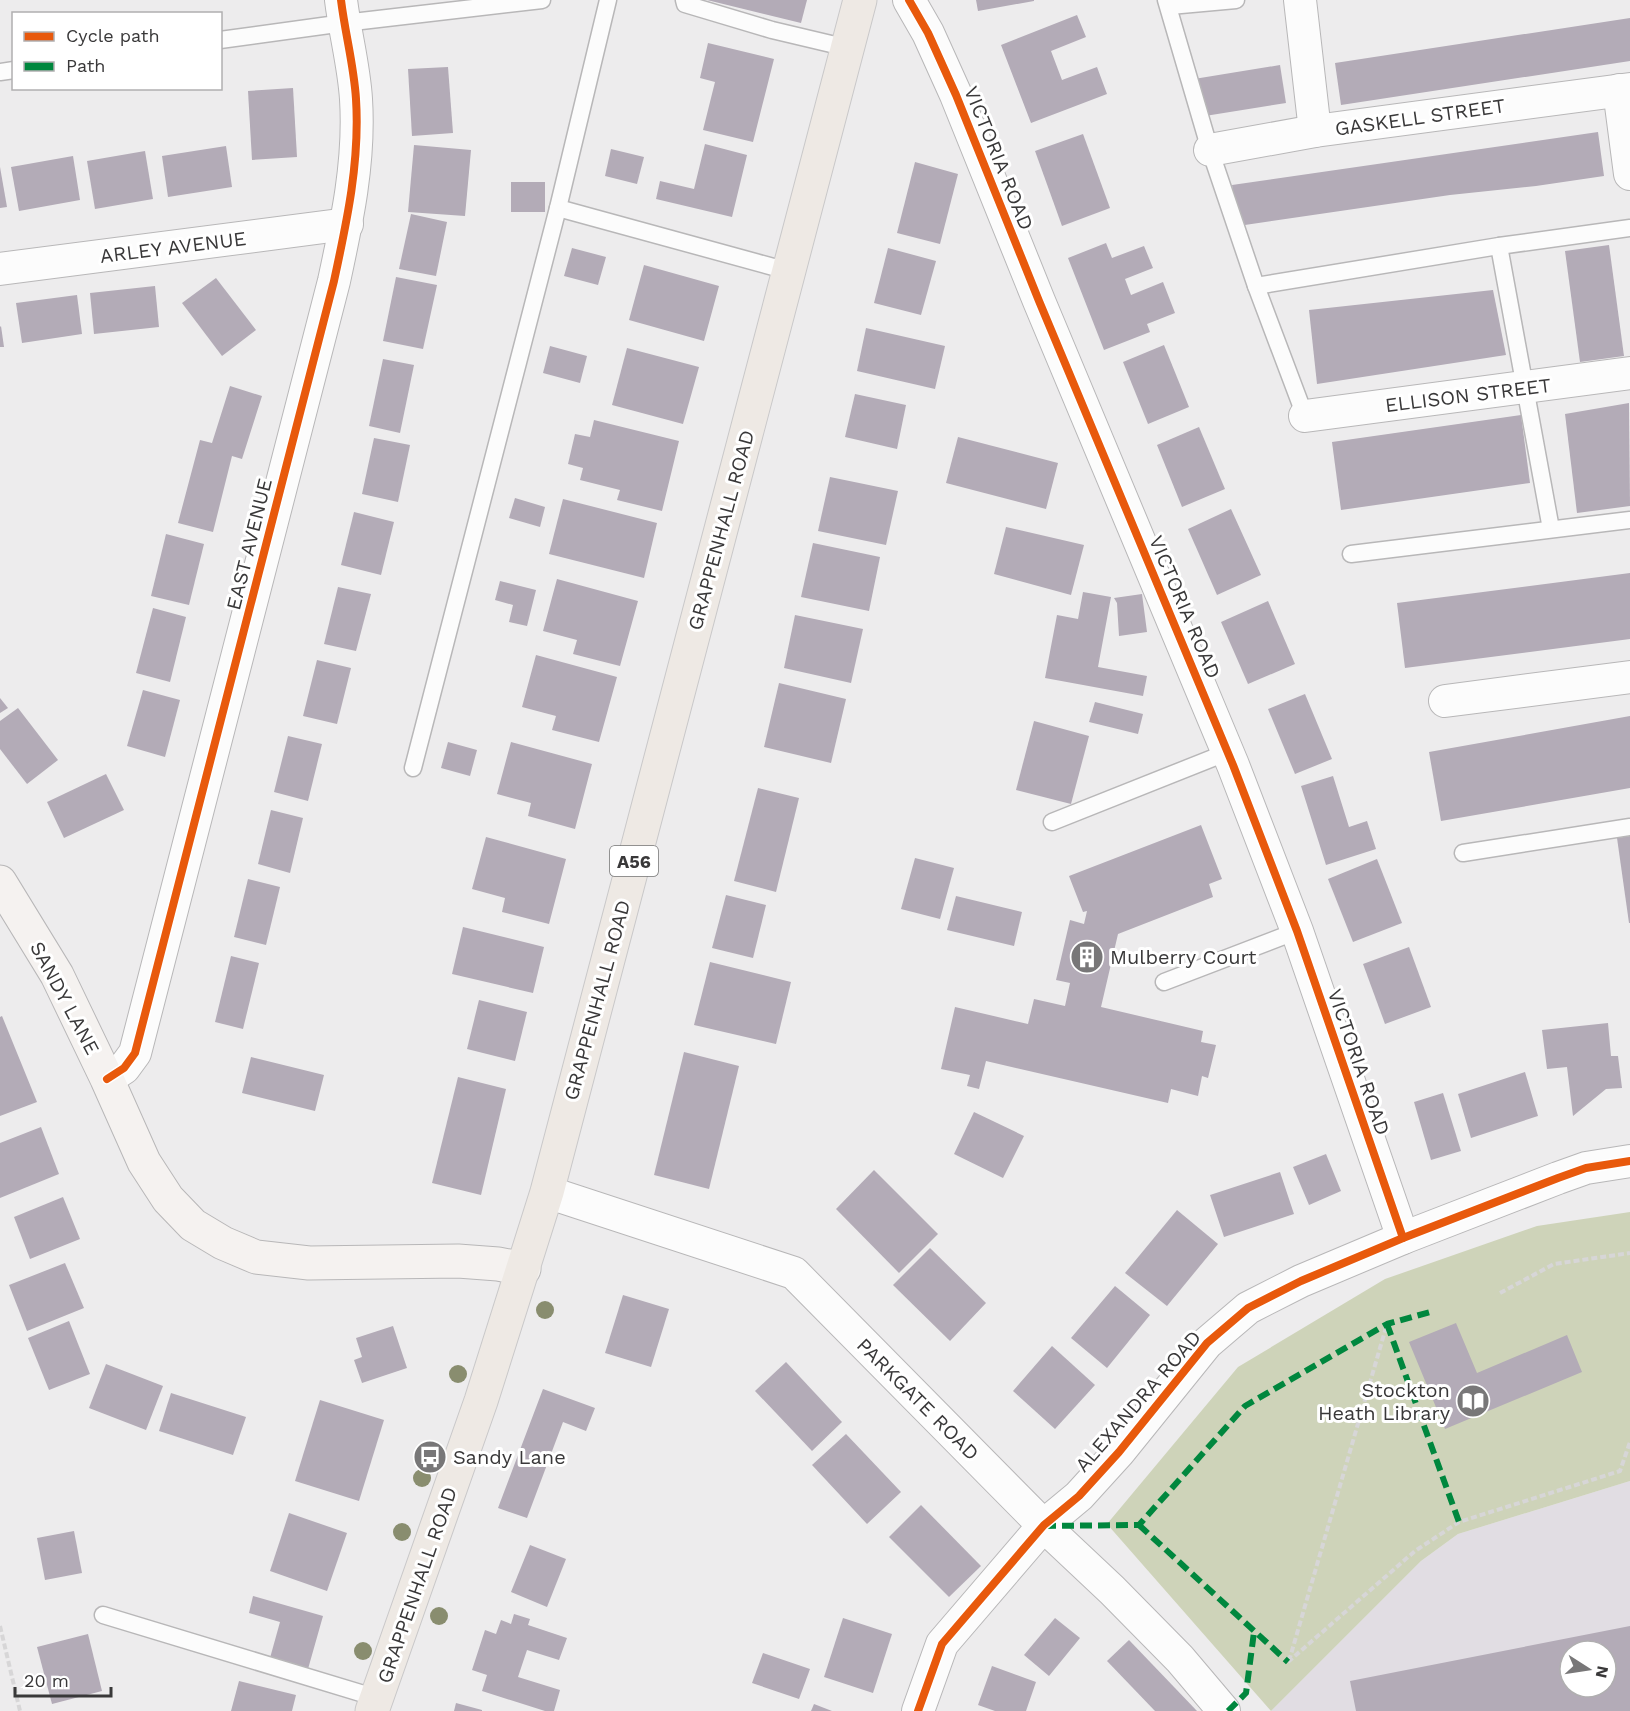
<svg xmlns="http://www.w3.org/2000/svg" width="1630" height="1711" font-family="'Work Sans',sans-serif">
<rect width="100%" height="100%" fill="#edeced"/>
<path fill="#e1dde3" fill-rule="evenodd" d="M1630,1481V1711H1271L1421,1561L1458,1534ZM1570,1651H1606V1687H1570Z"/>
<path fill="#ced3b9" d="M1630,1212V1481L1458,1534L1421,1561L1271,1711L1107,1524L1238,1367L1385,1279L1537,1226Z"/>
<g fill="#b3abb7" fill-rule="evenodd">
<path d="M707,0H807L801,23Z"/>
<path d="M976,0H1034V1L978,11Z"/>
<path d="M1077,15L1086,37L1051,51L1062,80L1097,67L1107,94L1031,123L1001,45Z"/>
<path d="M1630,18V61L1341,105L1335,63Z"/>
<path d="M708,43L774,59L753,142L703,130L715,82L700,78Z"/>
<path d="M1280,65L1286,103L1205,116L1194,79Z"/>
<path d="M448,67L453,133L412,136L408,69Z"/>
<path d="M293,88L297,157L252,160L248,91Z"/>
<path d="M1598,132L1604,176L1536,186L1450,195L1238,226L1232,185Z"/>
<path d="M1083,134L1110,208L1062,226L1035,151Z"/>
<path d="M705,144L747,155L732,217L656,199L660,181L694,189Z"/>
<path d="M414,145L471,150L465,216L408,212Z"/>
<path d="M226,146L232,187L168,197L162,156Z"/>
<path d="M611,149L644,157L637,184L605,176Z"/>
<path d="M145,151L153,199L95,209L87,161Z"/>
<path d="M73,156L80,200L19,211L11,167Z"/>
<path d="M915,162L958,174L940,244L897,233Z"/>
<path d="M0,167L7,207L0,208Z"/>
<rect x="511" y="182" width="34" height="30"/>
<path d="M411,214L447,222L436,276L399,269Z"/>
<path d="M1106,243L1112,258L1144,246L1153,268L1125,279L1131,295L1163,282L1175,313L1147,324L1150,332L1104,350L1068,258Z"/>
<path d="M1609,245L1624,356L1580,362L1565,251Z"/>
<path d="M572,248L606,257L598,285L564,276Z"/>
<path d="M888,248L936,261L921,315L874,303Z"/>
<path d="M644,265L719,286L704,341L629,320Z"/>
<path d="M396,277L437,285L423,349L383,341Z"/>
<path d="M216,278L256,330L222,356L182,303Z"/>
<path d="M155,286L159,327L94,334L90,293Z"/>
<path d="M1493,290L1506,355L1317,384L1309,310Z"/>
<path d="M77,295L82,334L22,343L16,303Z"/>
<path d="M1,326L4,347H0V327Z"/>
<path d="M866,328L945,346L935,389L857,371Z"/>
<path d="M1164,345L1189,407L1148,424L1123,362Z"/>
<path d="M550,346L587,356L580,383L543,373Z"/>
<path d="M627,348L699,367L683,424L612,405Z"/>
<path d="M383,359L414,365L400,433L369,426Z"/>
<path d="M230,386L262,396L242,459L232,456L213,532L178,523L200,440L212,443Z"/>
<path d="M855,394L906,405L897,449L845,437Z"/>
<path d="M1629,403L1630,506L1577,513L1565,414Z"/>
<path d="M1521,415L1530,483L1341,510L1332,442Z"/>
<path d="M594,420L679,441L662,511L617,500L620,490L580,480L583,468L568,464L575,434L590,437Z"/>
<path d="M1199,427L1225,489L1182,507L1157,445Z"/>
<path d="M958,437L1058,463L1046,509L946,483Z"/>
<path d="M374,438L410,445L398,502L362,494Z"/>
<path d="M830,477L898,491L886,545L818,531Z"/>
<path d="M515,498L545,507L540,527L509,518Z"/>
<path d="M563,499L657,523L644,578L549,554Z"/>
<path d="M1231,509L1261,575L1217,595L1188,529Z"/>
<path d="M354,512L394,522L381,575L341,565Z"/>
<path d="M1006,527L1084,545L1071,595L994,574Z"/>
<path d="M166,534L204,544L189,605L151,596Z"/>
<path d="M813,543L880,557L869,611L801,597Z"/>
<path d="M1630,573V639L1405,668L1397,603Z"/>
<path d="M557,579L638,601L620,666L573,654L577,640L543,631Z"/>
<path d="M500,581L536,590L527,626L509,622L513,605L495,600Z"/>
<path d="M338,587L371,594L356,651L324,644Z"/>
<path d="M1083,592L1111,597L1098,667L1147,676L1143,696L1045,678L1057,615L1078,619Z"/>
<path d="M1142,594L1147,632L1119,636L1117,603L1114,598Z"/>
<path d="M1268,601L1295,664L1248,684L1221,622Z"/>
<path d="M153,608L186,617L170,682L136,673Z"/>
<path d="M795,615L863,629L851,683L784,668Z"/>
<path d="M536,655L617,677L599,742L552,730L556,716L522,707Z"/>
<path d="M317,660L351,668L337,724L303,716Z"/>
<path d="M779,683L846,699L831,763L764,747Z"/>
<path d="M143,690L180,700L165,757L127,746Z"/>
<path d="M1305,694L1332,759L1295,774L1268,709Z"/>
<path d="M0,698L8,708L0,713Z"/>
<path d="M1095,702L1143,714L1138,734L1089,722Z"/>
<path d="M18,708L58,760L27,784L0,749V721Z"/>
<path d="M1630,716V788L1441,821L1429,752Z"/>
<path d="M1034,721L1089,736L1071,804L1016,790Z"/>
<path d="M288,736L322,744L308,801L274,792Z"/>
<path d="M448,742L477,750L470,776L441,768Z"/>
<path d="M511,742L592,764L575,829L528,816L531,803L497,794Z"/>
<path d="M106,774L124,810L64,838L47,802Z"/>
<path d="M1333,776L1349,827L1367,821L1376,849L1326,865L1301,786Z"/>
<path d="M758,788L799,798L776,892L734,881Z"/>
<path d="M271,810L303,818L290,873L258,864Z"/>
<path d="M1201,825L1222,879L1209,884L1213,897L1118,934L1101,1007L1203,1031L1201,1042L1216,1045L1208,1078L1202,1076L1198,1096L1171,1089L1168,1103L986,1061L979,1089L967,1086L970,1075L941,1069L955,1007L1028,1024L1034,999L1065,1006L1070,983L1056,980L1070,920L1084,924L1087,911L1083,912L1069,876Z"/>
<path d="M1630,836V923H1629L1617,838Z"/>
<path d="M486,837L566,859L549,924L502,912L505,898L472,889Z"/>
<path d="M915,858L954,868L940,919L901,909Z"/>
<path d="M1377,859L1402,923L1353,942L1328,879Z"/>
<path d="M248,879L280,887L266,945L234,937Z"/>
<path d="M726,895L766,905L753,958L712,948Z"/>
<path d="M956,896L1022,912L1014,946L947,930Z"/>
<path d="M463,927L544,947L533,993L452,974Z"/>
<path d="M1409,947L1431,1007L1385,1024L1363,964Z"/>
<path d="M231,956L259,963L243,1029L215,1022Z"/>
<path d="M710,962L791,982L776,1044L694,1025Z"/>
<path d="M479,1000L527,1012L515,1061L467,1049Z"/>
<path d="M2,1016L37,1102L0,1116V1017Z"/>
<path d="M1608,1023L1611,1056H1618L1622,1088L1606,1089L1573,1116L1567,1067L1547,1069L1542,1030Z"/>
<path d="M684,1052L739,1066L709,1189L654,1175Z"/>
<path d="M251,1057L324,1075L315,1111L242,1093Z"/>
<path d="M1525,1072L1538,1116L1471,1138L1458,1094Z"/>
<path d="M458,1077L506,1089L481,1195L432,1183Z"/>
<path d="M1443,1093L1461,1151L1431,1160L1414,1102Z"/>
<path d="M974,1112L1024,1136L1003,1178L954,1154Z"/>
<path d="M41,1127L59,1174L0,1198V1143Z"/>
<path d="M1326,1154L1341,1191L1309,1205L1293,1167Z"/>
<path d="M874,1170L938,1234L899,1273L836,1209Z"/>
<path d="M1280,1172L1294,1214L1224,1237L1210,1195Z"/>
<path d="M63,1197L80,1239L30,1259L14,1217Z"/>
<path d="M1177,1210L1218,1244L1167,1306L1125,1273Z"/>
<path d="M930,1248L986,1303L950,1341L893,1285Z"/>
<path d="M65,1263L84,1308L27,1331L9,1285Z"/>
<path d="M1115,1286L1150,1315L1107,1368L1071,1338Z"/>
<path d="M623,1295L669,1309L651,1367L605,1353Z"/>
<path d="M69,1321L90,1374L49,1390L28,1338Z"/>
<path d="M1456,1323L1477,1373L1567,1335L1582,1372L1445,1429L1409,1342Z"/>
<path d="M393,1326L407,1368L362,1383L354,1360L362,1357L356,1338Z"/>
<path d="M1052,1346L1095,1385L1055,1429L1013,1391Z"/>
<path d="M786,1362L842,1422L812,1451L755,1391Z"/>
<path d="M106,1364L163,1386L146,1430L89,1408Z"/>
<path d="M543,1389L595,1408L586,1431L563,1422L527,1518L498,1508Z"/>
<path d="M171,1393L246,1417L233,1455L159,1431Z"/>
<path d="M320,1400L384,1420L359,1501L295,1481Z"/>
<path d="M846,1434L901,1492L867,1524L812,1465Z"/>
<path d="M921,1505L981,1566L949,1597L889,1537Z"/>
<path d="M289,1513L347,1533L327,1591L270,1571Z"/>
<path d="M74,1531L82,1573L45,1580L37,1538Z"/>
<path d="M530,1545L566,1559L547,1607L511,1592Z"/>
<path d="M253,1596L323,1616L308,1669L270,1658L280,1622L249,1613Z"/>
<path d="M514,1614L530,1619L528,1625L567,1638L559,1660L527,1650L518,1677L560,1690L554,1711H545L482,1691L487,1675L472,1670L485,1630L496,1634L501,1620L511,1624Z"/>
<path d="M843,1618L892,1634L873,1693L824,1677Z"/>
<path d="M1055,1618L1080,1638L1049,1676L1024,1655Z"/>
<path d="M1630,1626V1711H1356L1350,1681ZM1570,1651H1606V1687H1570Z"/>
<path d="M88,1634L102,1691L52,1704L37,1647Z"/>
<path d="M1129,1640L1197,1711H1155L1107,1661Z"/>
<path d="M763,1653L810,1669L799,1699L752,1683Z"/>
<path d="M992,1666L1036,1682L1026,1711H995L978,1705Z"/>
<path d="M239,1681L296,1695L292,1711H231Z"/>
<path d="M456,1703L482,1710V1711H454Z"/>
<path d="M814,1704L832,1711H811Z"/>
</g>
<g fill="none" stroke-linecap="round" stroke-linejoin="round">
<defs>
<g id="lane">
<path d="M684,0L685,4L772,30L848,48"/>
<path d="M1166,0L1210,150L1256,286L1305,416"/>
<path d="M1170,6L1236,0"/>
<path d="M220,40L344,23L542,0"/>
<path d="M0,72L14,70"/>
<path d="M558,208L788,271"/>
<path d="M1499,246L1551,529"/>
<path d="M1256,286L1499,246L1630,228"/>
<path d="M1351,554L1630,520"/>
<path d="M413,768L558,208L608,0"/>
<path d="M1052,822L1228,752"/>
<path d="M1463,853L1630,827"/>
<path d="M1164,982L1297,931"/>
<path d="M103,1615L377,1698"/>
</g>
<g id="street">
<path d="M909,0L928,33L956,95L1039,301L1233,765L1297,931L1403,1238"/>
<path d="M1300,0L1315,131"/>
<path d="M1619,90L1630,174"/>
<path d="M1210,150L1315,131L1630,89"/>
<path d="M0,269L347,224"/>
<path d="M1305,416L1630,373"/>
<path d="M1445,701L1630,677"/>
<path d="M107,1079L124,1068L135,1053L334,281C347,221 360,161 356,99C354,66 345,33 341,0"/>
<path d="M547,1192L794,1273L1044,1526L1112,1590L1180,1659L1224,1711"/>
<path d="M918,1711L942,1644L1044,1525L1079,1496L1119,1452L1207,1343L1248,1308L1301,1281L1403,1238L1558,1178L1586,1168L1630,1161"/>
</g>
<path id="secondary" d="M0,882L57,975L107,1079L144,1162L168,1199L193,1225L223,1243L256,1257L309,1263L458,1261L498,1264L524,1269"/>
<path id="primary" d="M372,1711L481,1401L547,1192L860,0"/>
</defs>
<use href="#lane" stroke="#b8b7b8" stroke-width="19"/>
<use href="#street" stroke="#b8b7b8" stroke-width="34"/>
<use href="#secondary" stroke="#b8b7b8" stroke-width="35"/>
<use href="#primary" stroke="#c9c8c9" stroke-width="35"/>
<g stroke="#d7d6d7" stroke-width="4" stroke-dasharray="6 3" stroke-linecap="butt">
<path d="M1500,1293L1554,1264L1630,1253"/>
<path d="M0,1626L20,1711"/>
<path d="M1289,1661L1387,1324"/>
<path d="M1288,1662L1415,1551L1459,1522L1620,1471L1630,1442"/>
</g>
<use href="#lane" stroke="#fcfcfc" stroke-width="16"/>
<use href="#street" stroke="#fcfcfc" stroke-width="32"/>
<use href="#secondary" stroke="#f5f2f0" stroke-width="33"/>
<use href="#primary" stroke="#eee9e4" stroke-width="33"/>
<g stroke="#00873e" stroke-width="6" stroke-dasharray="12 6" stroke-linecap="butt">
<path d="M1387,1324L1459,1522"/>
<path d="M1139,1525L1288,1662"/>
<path d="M1044,1526L1139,1525L1245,1406L1387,1324L1430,1312"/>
<path d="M1228,1711L1246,1693L1254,1632"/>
</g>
<defs>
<g id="cycleway">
<path d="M909,0L928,33L956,95L1039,301L1233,765L1297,931L1403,1238"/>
<path d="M107,1079L124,1068L135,1053L334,281C347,221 360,161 356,99C354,66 345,33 341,0"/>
<path d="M918,1711L942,1644L1044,1525L1079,1496L1119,1452L1207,1343L1248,1308L1301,1281L1403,1238L1558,1178L1586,1168L1630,1161"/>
</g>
</defs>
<use href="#cycleway" stroke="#fff" stroke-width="11"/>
<use href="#cycleway" stroke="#e8590c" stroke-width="8"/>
</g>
<g fill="#898d6f">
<circle cx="545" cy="1310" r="9"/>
<circle cx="458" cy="1374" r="9"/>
<circle cx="422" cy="1478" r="9"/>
<circle cx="402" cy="1532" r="9"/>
<circle cx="439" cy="1616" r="9"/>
<circle cx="363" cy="1651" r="9"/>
</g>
<defs>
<symbol id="building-disc" viewBox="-11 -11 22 22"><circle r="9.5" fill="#787778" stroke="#fff"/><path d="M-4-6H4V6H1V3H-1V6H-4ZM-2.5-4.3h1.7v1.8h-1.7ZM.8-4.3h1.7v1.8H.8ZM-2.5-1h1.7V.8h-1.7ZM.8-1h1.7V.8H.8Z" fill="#fff"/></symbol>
<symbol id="library-disc" viewBox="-11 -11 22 22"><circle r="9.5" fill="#787778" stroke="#fff"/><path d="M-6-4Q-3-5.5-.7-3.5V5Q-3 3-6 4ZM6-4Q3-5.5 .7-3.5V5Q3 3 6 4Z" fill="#fff"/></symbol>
<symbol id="bus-disc" viewBox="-11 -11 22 22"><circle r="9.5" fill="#787778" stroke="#fff"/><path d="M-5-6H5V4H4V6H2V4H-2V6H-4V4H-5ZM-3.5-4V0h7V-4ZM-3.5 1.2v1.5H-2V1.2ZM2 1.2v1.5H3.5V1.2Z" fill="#fff"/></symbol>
</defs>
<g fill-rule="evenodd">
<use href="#building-disc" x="1068" y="938" width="38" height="38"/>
<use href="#library-disc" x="1454" y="1382" width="38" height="38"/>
<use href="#bus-disc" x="411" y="1438" width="38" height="38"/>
</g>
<g text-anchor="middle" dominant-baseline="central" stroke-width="6" stroke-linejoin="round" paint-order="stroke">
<rect fill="#fff" stroke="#747474" stroke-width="1.5" x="610" y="846" width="48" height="30" rx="4.5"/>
<g font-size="18" font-weight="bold" fill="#393839">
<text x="634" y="861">A56</text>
</g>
<g font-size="20" fill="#393839" stroke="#fff">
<text transform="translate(1420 117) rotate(-8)">GASKELL STREET</text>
<text transform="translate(999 158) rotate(68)">VICTORIA ROAD</text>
<text transform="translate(173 247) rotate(-7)">ARLEY AVENUE</text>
<text transform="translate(1468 395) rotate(-7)">ELLISON STREET</text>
<text transform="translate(721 530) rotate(-75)">GRAPPENHALL ROAD</text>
<text transform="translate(249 544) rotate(-76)">EAST AVENUE</text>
<text transform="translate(1185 607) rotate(67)">VICTORIA ROAD</text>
<text transform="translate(65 998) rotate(62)">SANDY LANE</text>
<text transform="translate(597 1000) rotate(-75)">GRAPPENHALL ROAD</text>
<text transform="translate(1359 1062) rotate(71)">VICTORIA ROAD</text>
<text transform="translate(918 1399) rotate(45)">PARKGATE ROAD</text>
<text transform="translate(1138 1401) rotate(-49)">ALEXANDRA ROAD</text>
<text transform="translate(417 1585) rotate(-71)">GRAPPENHALL ROAD</text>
</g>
<g font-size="20" fill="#393839" stroke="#fff" text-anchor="start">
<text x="1110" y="957">Mulberry Court</text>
<text x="1450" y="1390" text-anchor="end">Stockton<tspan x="1450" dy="23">Heath Library</tspan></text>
<text x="453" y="1457">Sandy Lane</text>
</g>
</g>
<rect x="12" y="12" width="210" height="78" fill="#ffffff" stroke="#b0afb0" stroke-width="1.5"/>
<rect x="24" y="32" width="30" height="9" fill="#e8590c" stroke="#b0afb0" stroke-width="1.5"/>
<text x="66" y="42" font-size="18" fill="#393839">Cycle path</text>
<rect x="24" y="62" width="30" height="9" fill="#00873e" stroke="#b0afb0" stroke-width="1.5"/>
<text x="66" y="72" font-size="18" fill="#393839">Path</text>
<g transform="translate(1588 1669) rotate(102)"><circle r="28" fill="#ffffff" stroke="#b0afb0" stroke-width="1.5"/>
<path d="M0-4.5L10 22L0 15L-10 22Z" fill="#787778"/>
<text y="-9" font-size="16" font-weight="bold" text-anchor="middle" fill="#393839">N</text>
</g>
<path d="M15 1687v9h96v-9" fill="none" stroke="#393839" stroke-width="3"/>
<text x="24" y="1687" font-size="18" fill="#393839" stroke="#ffffff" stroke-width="4.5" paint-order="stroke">20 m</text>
</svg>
